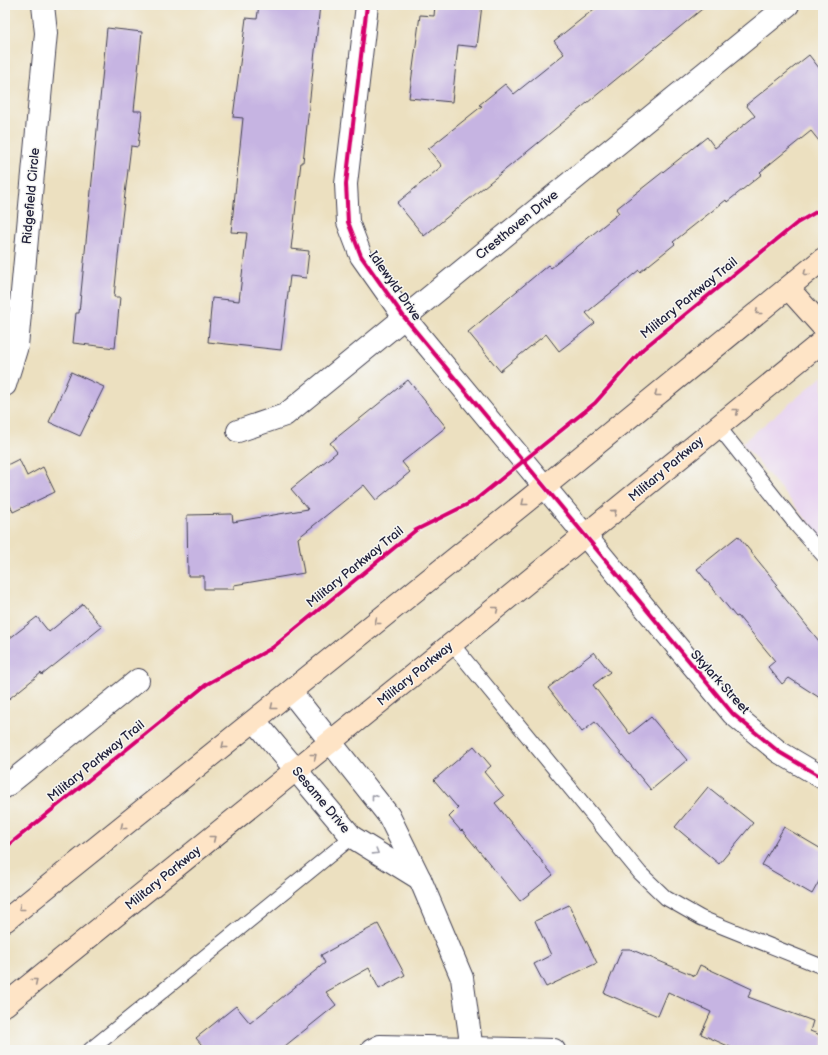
<svg xmlns="http://www.w3.org/2000/svg" width="828" height="1055" font-family="'Balsamiq Sans',sans-serif">
<rect width="100%" height="100%" fill="#f6f6f2"/>
<filter id="ink" filterUnits="userSpaceOnUse"><feTurbulence type="fractalNoise" baseFrequency=".025" numOctaves="2"/><feDisplacementMap in="SourceGraphic" scale="8" xChannelSelector="R" yChannelSelector="G"/><feConvolveMatrix kernelMatrix="1 2 1 2 8 2 1 2 1" color-interpolation-filters="sRGB"/></filter>
<filter id="wash" filterUnits="userSpaceOnUse"><feTurbulence type="fractalNoise" baseFrequency=".012" numOctaves="4" result="noise"/><feDisplacementMap in="SourceGraphic" scale="16" xChannelSelector="R" yChannelSelector="G"/><feGaussianBlur stdDeviation="0.9" result="paint"/><feColorMatrix in="noise" values="0 0 0 0 0 0 0 0 0 0 0 0 0 0 0 0 0 1.4 0 .05"/><feComposite in="paint" operator="in"/></filter>
<g filter="url(#wash)">
<rect width="100%" height="100%" fill="#ece0c0"/>
<path fill="#e7d2f0" d="M823,376V539L742,443Z"/>
<g id="blocks">
<g fill="#c6b4e2">
<path d="M259,5H320L303,162H301L291,249L309,251L306,278L290,276L281,350L208,342L212,298L239,301L247,233L231,232L243,118L233,117L246,18L257,19Z"/>
<path d="M435,5H482L477,47L458,45L452,102L409,98L420,15L434,16Z"/>
<path d="M599,5H707L424,236L397,203L442,166L428,149L482,106L479,105L505,84L514,94L564,54L554,41Z"/>
<path d="M107,28L142,32L134,111H142L138,147L131,146L122,218L114,297H120L115,348L73,343L76,313H79Z"/>
<path d="M809,55L823,73V146L811,131L760,172L762,174L727,202L726,200L673,242L675,244L640,272L639,270L586,313L595,323L559,351L546,334L500,371L468,332L548,265L551,268L619,213L616,209L707,137L715,148L755,116L746,105Z"/>
<path d="M71,372L104,387L80,436L49,422Z"/>
<path d="M408,380L446,427L402,462L410,472L376,500L364,485L298,538L304,573L234,585V589H204V576H188L187,515L232,514L233,522L308,509L291,489L337,452L330,443Z"/>
<path d="M19,459L27,476L43,467L55,492L13,512L5,494V466Z"/>
<path d="M738,536L777,584L775,586L823,646V700L789,678L782,684L768,667L775,661L738,616L736,617L697,569Z"/>
<path d="M83,604L102,627L42,675L41,673L5,702V642L37,617L49,632Z"/>
<path d="M594,652L610,672L593,685L630,734L651,717L687,760L651,790L595,722L582,732L548,688Z"/>
<path d="M474,746L491,766L484,772L504,796L495,803L553,875L520,901L462,830L461,831L449,817L458,808L434,780Z"/>
<path d="M708,787L753,823L719,864L675,827Z"/>
<path d="M784,827L823,850V874L812,894L762,865Z"/>
<path d="M569,905L597,963L546,987L534,964L551,955L535,921Z"/>
<path d="M378,924L405,975L379,989L369,968L326,992L336,1005L280,1050H206L196,1038L236,1006L250,1023L325,963L321,955Z"/>
<path d="M622,949H630L695,976L700,965L752,989L748,997L813,1021L810,1031L823,1036V1050H737L701,1034L711,1012L668,992L658,1016L604,993Z"/>
</g>
</g>
</g>
<g filter="url(#ink)">
<use href="#blocks" fill-opacity="0" stroke="#403e4f" stroke-width="1"/>
<g fill="none" stroke-linecap="round" stroke-linejoin="round">
<defs>
<g id="lane">
<path d="M718,426L798,527L823,555"/>
<path d="M452,644L640,873L666,898L701,918L823,967"/>
<path d="M90,1050L352,837"/>
</g>
<g id="street">
<path d="M367,5L346,184L348,222L361,256L404,317L733,714L779,752L823,778"/>
<path d="M5,385L17,346L46,33L43,5"/>
<path d="M238,431L285,415L788,5"/>
<path d="M291,692L389,816L420,879L462,978L472,1050"/>
<path d="M255,721L352,837L420,879"/>
<path d="M5,787L138,680"/>
<path d="M372,1050L380,1046L554,1050"/>
</g>
<g id="secondary">
<path d="M788,288L823,327"/>
<path d="M5,921L544,487L823,259"/>
<path d="M5,1005L465,633L823,341"/>
</g>
</defs>
<use href="#lane" stroke="#403e4f" stroke-width="16"/>
<use href="#street" stroke="#403e4f" stroke-width="24"/>
<use href="#secondary" stroke="#403e4f" stroke-width="24"/>
<use href="#lane" stroke="#fff" stroke-width="14"/>
<use href="#street" stroke="#fff" stroke-width="22"/>
<use href="#secondary" stroke="#fee4c6" stroke-width="22"/>
<defs>
<g id="cycleway">
<path d="M367,5L346,184L348,222L361,256L404,317L733,714L779,752L823,778"/>
<path d="M5,848L207,684L272,648L416,530L474,501L595,403L643,349L797,223L823,208"/>
</g>
</defs>
<use href="#cycleway" stroke="#f6f6f2" stroke-width="6"/>
<use href="#cycleway" stroke="#d6006c" stroke-width="4"/>
</g>
<defs><path id="oneway-chevron" d="M-2-3.5L2.5 0L-2 3.5" fill="none" stroke-width="1.6" stroke-linecap="round" stroke-linejoin="round"/></defs>
<g stroke="#9b8d87">
<use href="#oneway-chevron" transform="translate(806 273) rotate(141)"/>
<use href="#oneway-chevron" transform="translate(758 312) rotate(141)"/>
<use href="#oneway-chevron" transform="translate(657 394) rotate(141)"/>
<use href="#oneway-chevron" transform="translate(736 411) rotate(-39)"/>
<use href="#oneway-chevron" transform="translate(524 503) rotate(141)"/>
<use href="#oneway-chevron" transform="translate(614 512) rotate(-40)"/>
<use href="#oneway-chevron" transform="translate(496 609) rotate(-39)"/>
<use href="#oneway-chevron" transform="translate(377 622) rotate(141)"/>
<use href="#oneway-chevron" transform="translate(273 707) rotate(141)"/>
<use href="#oneway-chevron" transform="translate(224 746) rotate(141)"/>
<use href="#oneway-chevron" transform="translate(314 756) rotate(-39)"/>
<use href="#oneway-chevron" transform="translate(123 827) rotate(141)"/>
<use href="#oneway-chevron" transform="translate(213 838) rotate(-39)"/>
<use href="#oneway-chevron" transform="translate(21 908) rotate(141)"/>
<use href="#oneway-chevron" transform="translate(35 981) rotate(-39)"/>
</g>
<g stroke="#9c9ca7">
<use href="#oneway-chevron" transform="translate(374 797) rotate(-128)"/>
<use href="#oneway-chevron" transform="translate(376 852) rotate(32)"/>
</g>
</g>
<g text-anchor="middle" dominant-baseline="central" stroke-width="3" stroke-linejoin="round" paint-order="stroke">
<g font-size="13" fill="#22223b" stroke="#f6f6f2">
<text transform="translate(31 196) rotate(-85)">Ridgefield Circle</text>
<text transform="translate(517 225) rotate(-39)">Cresthaven Drive</text>
<text transform="translate(395 286) rotate(55)">Idlewyld Drive</text>
<text transform="translate(689 298) rotate(-39)">Military Parkway Trail</text>
<text transform="translate(666 469) rotate(-40)">Military Parkway</text>
<text transform="translate(355 567) rotate(-39)">Military Parkway Trail</text>
<text transform="translate(415 674) rotate(-39)">Military Parkway</text>
<text transform="translate(720 682) rotate(48)">Skylark Street</text>
<text transform="translate(96 761) rotate(-39)">Military Parkway Trail</text>
<text transform="translate(321 800) rotate(50)">Sesame Drive</text>
<text transform="translate(163 878) rotate(-39)">Military Parkway</text>
</g>
</g>
<rect width="828" height="1055" fill="none" stroke="#f6f6f2" stroke-width="20"/>
</svg>
